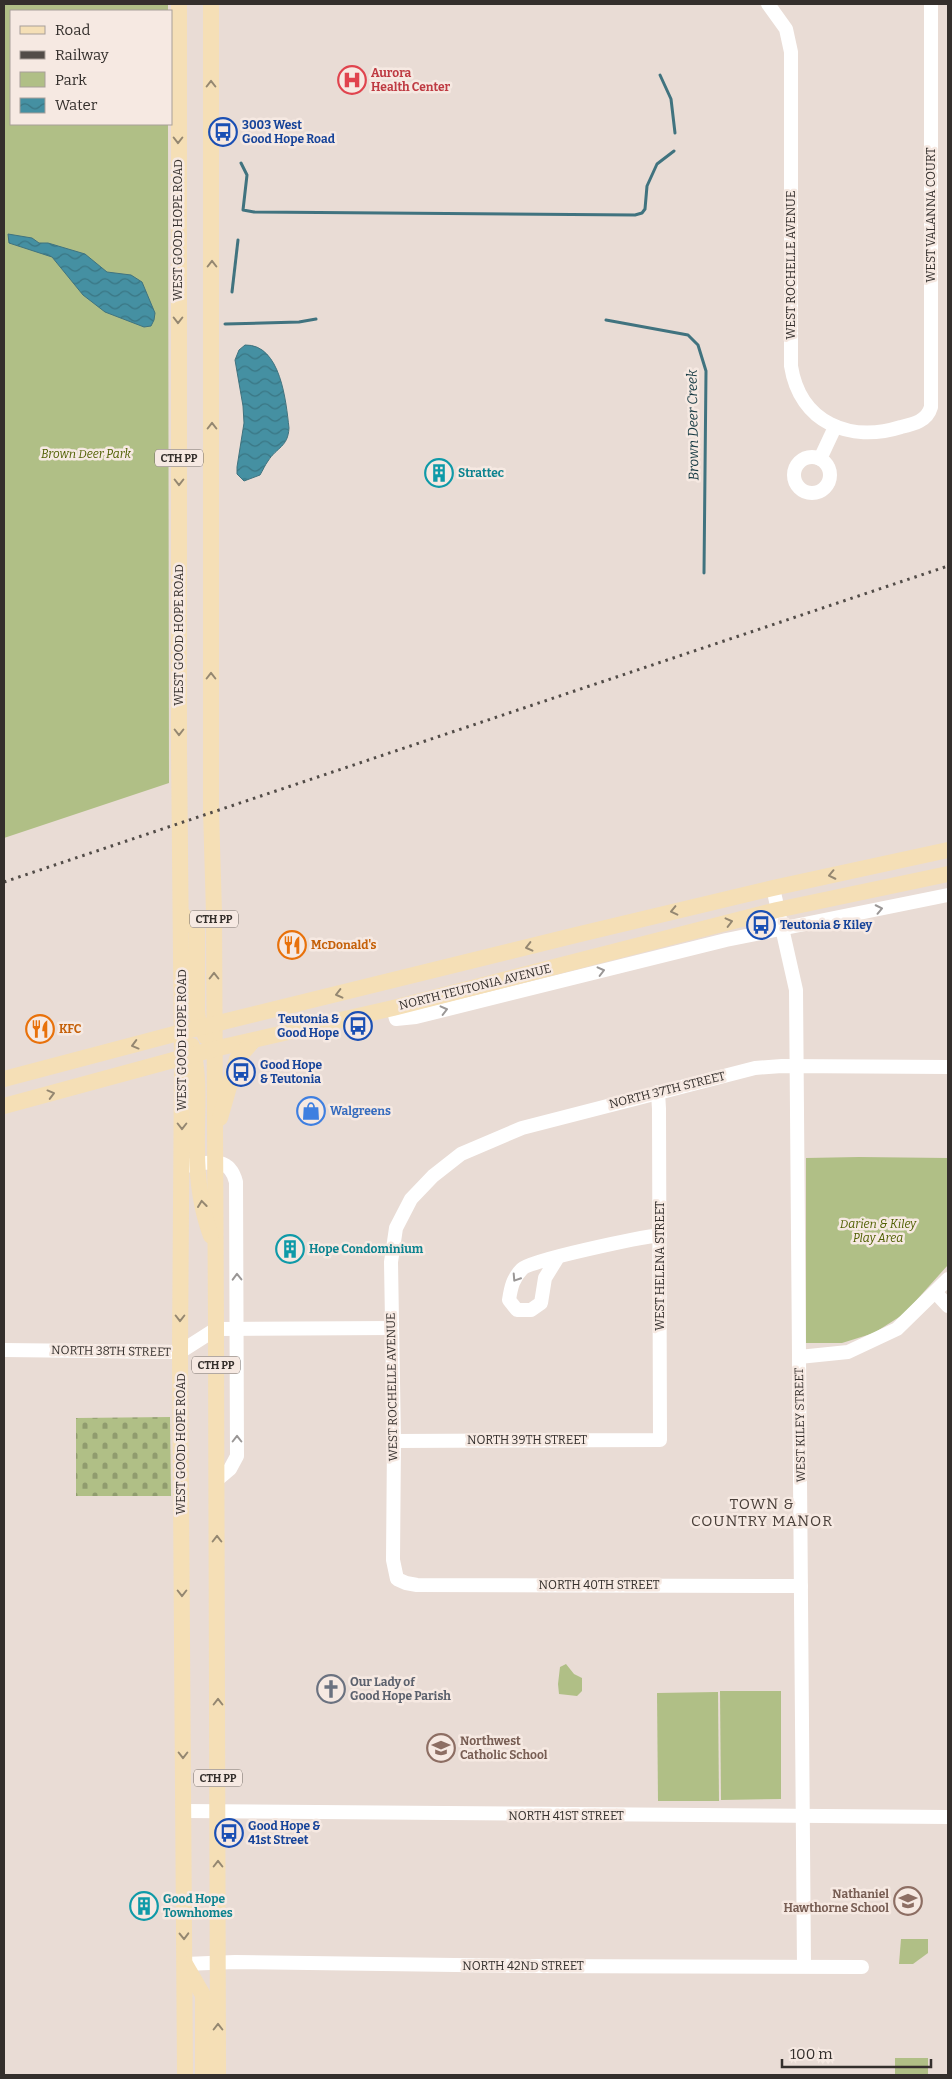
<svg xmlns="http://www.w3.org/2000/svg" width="952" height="2079" font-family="Bitter,serif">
<defs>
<pattern id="cemetery-stones" width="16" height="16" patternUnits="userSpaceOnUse" patternTransform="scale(1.25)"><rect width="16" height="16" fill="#b0bf86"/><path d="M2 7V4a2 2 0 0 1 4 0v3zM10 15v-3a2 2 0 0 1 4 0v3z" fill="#909c6e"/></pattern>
<pattern id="water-waves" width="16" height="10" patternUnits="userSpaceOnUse" patternTransform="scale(1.25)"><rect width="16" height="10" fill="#4590a2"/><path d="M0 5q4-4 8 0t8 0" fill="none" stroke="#3a7684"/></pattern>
</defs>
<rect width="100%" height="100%" fill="#e9dcd5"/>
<path fill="url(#cemetery-stones)" d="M170,1417L171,1496H76V1418Z"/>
<g fill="#b0bf86">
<path d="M4,4H168V11H11V124H168L169,783L4,838Z"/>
<path d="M859,1157L948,1158V1265L904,1314L874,1333L842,1343H806V1158Z"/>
<path d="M566,1664L574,1674L582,1678V1691L577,1696L559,1694L558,1684L560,1667Z"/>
<path d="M720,1691H781V1799L721,1800Z"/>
<path d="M718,1692L719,1801H658L657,1693Z"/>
<path d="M901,1939H928V1953L913,1964H899Z"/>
<rect x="895" y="2058" width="33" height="17"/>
</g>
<g fill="url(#water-waves)" stroke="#40737f">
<path d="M8,234L32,238L39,243H48L85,254L107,272L131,275L142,282L155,313L154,320L151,326L144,327L105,312L83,295L52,257L9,243Z"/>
<path d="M245,345C281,344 286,402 289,428C288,447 277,447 268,461C265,465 263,470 260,475L244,481L237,474V467L244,423L243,406L235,360L239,350Z"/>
</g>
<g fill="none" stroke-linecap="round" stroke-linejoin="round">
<g stroke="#40737f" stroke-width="3">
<path d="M660,75L671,99L675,133"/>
<path d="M241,163L247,175L243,210L254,212L635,215L642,213L645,209L647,186L657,164L674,151"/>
<path d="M232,292L238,240"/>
<path d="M606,320L688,335L698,345L706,371L704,573"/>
<path d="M225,324L299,322L316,319"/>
</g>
<g stroke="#fff" stroke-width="14">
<path d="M768,4L786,29L791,52V366C800,423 850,443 901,427C914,424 927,421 931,407V4"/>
<circle cx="812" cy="475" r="18"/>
<path d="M820,459L835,427"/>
<path d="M773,888L796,990L804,1966"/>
<path d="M393,1008L396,1019L416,1017L726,940L948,895"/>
<path d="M186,1166C207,1163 229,1154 236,1182L237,1456L230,1469L217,1480"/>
<path d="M558,1257L545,1278L541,1303L531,1310H517L509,1300C511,1287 513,1278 522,1269C530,1260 642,1237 660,1235"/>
<path d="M936,1293L948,1306"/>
<path d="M4,1350L180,1352L216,1329L392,1328"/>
<path d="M799,1357L848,1352L897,1329L948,1279"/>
<path d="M394,1441L660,1440L659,1109L658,1092"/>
<path d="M801,1586L417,1585L406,1583L397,1579L393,1560L394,1441L391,1262L396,1228L411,1199L433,1176L461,1154L522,1128L755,1068L782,1066L948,1067"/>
<path d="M183,1811L948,1817"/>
<path d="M185,1964L235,1962L520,1966L862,1967"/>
</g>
<g stroke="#f5dfb6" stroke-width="16">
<path d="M179,4V750L182,1059L180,1352L185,2075"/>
<path d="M211,4V812L214,912L216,1329L218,2075"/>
<path d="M181,913L197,930V1010L198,1020L206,1037"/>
<path d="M192,1046C201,1079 196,1115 197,1149C197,1179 201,1209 211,1236"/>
<path d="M4,1079L182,1032L576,935L773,888L948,850"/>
<path d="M4,1106L214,1049L393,1008L777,910L948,874"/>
<path d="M220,1118L237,1059L253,1041"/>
<path d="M185,1964L203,1995V2075"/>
</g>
<path stroke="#524c48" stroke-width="3" stroke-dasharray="2.5 5" stroke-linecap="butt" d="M4,882L948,566"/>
</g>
<defs><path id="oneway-chevron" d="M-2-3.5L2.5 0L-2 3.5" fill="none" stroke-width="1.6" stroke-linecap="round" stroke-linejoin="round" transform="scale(1.25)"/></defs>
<g stroke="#948771">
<use href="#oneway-chevron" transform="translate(211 84) rotate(-90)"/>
<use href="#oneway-chevron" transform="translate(178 140) rotate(90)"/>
<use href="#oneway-chevron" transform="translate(212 264) rotate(-90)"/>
<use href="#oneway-chevron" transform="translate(178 320) rotate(90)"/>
<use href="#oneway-chevron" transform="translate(212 426) rotate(-90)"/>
<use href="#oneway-chevron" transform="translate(179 482) rotate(90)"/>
<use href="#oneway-chevron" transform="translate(211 676) rotate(-90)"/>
<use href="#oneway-chevron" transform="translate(179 732) rotate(90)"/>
<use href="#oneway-chevron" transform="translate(832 875) rotate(168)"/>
<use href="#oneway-chevron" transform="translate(674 911) rotate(167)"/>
<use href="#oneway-chevron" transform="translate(729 922) rotate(-14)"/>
<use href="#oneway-chevron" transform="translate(529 947) rotate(166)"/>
<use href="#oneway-chevron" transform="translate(214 976) rotate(-90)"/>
<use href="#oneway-chevron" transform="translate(339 994) rotate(166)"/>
<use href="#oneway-chevron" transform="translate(135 1045) rotate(165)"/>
<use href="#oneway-chevron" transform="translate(51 1094) rotate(-15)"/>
<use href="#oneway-chevron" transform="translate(182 1126) rotate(90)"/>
<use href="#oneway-chevron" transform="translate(202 1204) rotate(-97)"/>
<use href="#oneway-chevron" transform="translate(180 1318) rotate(90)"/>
<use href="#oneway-chevron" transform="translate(217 1539) rotate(-90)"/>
<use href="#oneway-chevron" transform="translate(182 1593) rotate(90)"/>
<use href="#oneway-chevron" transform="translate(218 1702) rotate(-90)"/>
<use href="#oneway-chevron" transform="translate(183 1755) rotate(90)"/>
<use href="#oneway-chevron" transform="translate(218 1864) rotate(-90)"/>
<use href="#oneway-chevron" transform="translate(184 1936) rotate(89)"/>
<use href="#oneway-chevron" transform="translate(218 2027) rotate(-90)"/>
</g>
<g stroke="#9a9796">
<use href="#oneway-chevron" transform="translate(879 909) rotate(-12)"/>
<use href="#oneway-chevron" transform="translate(601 971) rotate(-14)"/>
<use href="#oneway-chevron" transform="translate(444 1010) rotate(-14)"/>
<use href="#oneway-chevron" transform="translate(237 1277) rotate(-91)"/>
<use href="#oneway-chevron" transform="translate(516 1278) rotate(123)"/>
<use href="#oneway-chevron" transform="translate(237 1439) rotate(-90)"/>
</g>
<defs>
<symbol id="hospital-ring" viewBox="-11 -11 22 22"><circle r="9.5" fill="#f6e9e2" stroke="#e0444e" stroke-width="1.5"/><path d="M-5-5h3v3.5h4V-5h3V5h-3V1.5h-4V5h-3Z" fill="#e0444e"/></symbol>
<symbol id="bus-ring" viewBox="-11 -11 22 22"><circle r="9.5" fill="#f6e9e2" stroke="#1a4fb4" stroke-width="1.5"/><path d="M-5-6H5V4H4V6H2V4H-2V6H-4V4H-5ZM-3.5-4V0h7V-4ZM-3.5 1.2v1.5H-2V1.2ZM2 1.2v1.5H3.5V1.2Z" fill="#1a4fb4"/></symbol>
<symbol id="building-ring" viewBox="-11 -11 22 22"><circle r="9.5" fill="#f6e9e2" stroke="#0f9aa8" stroke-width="1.5"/><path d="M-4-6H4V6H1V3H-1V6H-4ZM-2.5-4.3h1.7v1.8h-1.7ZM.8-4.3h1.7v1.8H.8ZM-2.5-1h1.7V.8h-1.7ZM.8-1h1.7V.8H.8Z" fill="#0f9aa8"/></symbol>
<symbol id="restaurant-ring" viewBox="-11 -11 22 22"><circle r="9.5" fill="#f6e9e2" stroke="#e8710a" stroke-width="1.5"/><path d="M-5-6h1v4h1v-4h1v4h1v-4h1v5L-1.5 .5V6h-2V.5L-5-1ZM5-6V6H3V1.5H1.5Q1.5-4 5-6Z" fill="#e8710a"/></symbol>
<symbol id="shop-ring" viewBox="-11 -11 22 22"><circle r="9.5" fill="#f6e9e2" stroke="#3f7fe0" stroke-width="1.5"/><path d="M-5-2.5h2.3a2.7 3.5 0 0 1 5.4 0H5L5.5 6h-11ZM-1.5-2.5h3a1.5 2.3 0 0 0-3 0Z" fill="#3f7fe0"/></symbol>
<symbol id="church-ring" viewBox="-11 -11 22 22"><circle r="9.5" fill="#f6e9e2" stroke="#6b7280" stroke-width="1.5"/><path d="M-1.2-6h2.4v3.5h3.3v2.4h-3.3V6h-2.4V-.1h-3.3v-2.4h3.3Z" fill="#6b7280"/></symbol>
<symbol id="school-ring" viewBox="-11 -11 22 22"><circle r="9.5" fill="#f6e9e2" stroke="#8d6e63" stroke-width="1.5"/><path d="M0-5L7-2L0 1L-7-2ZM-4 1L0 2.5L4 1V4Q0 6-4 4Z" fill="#8d6e63"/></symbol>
</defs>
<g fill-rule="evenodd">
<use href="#hospital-ring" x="336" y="64" width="32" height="32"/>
<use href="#bus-ring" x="207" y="116" width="32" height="32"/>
<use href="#building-ring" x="423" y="457" width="32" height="32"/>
<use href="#bus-ring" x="745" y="909" width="32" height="32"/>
<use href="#restaurant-ring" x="276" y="929" width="32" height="32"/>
<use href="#bus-ring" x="342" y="1010" width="32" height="32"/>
<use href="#restaurant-ring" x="24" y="1013" width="32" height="32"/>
<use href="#bus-ring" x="225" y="1056" width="32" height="32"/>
<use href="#shop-ring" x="295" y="1095" width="32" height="32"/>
<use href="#building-ring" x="274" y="1233" width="32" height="32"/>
<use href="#church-ring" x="315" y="1673" width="32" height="32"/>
<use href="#school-ring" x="425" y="1732" width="32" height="32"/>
<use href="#bus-ring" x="213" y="1817" width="32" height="32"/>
<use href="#school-ring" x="892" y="1885" width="32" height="32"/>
<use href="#building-ring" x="128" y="1890" width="32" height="32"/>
</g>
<g text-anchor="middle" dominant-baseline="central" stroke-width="5" stroke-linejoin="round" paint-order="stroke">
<g fill="#f6e9e2" stroke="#6e6763" stroke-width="1">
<rect x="155" y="449.5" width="48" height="17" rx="4"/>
<rect x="190" y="910.5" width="48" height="17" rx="4"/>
<rect x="192" y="1356.5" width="48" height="17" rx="4"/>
<rect x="194" y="1769.5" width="48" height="17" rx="4"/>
</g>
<g font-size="11" font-weight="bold" fill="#342f2c">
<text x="179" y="458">CTH PP</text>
<text x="214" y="919">CTH PP</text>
<text x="216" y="1365">CTH PP</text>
<text x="218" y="1778">CTH PP</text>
</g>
<g font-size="12" font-weight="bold" fill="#be3a42" stroke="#f6e9e2" text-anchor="start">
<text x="371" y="73">Aurora<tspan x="371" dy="14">Health Center</tspan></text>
</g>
<g font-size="12" font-weight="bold" fill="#164399" stroke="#f6e9e2" text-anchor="start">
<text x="242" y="125">3003 West<tspan x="242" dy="14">Good Hope Road</tspan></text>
<text x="780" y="925">Teutonia &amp; Kiley</text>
<text x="339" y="1019" text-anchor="end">Teutonia &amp;<tspan x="339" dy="14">Good Hope</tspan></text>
<text x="260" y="1065">Good Hope<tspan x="260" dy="14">&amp; Teutonia</tspan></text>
<text x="248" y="1826">Good Hope &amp;<tspan x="248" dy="14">41st Street</tspan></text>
</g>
<g font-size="12" fill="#342f2c" stroke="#f6e9e2">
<text transform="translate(931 215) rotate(-90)">WEST VALANNA COURT</text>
<text transform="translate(178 230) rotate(-90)">WEST GOOD HOPE ROAD</text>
<text transform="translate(791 265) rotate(-90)">WEST ROCHELLE AVENUE</text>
<text transform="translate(179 635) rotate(-90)">WEST GOOD HOPE ROAD</text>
<text transform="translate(475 987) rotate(-14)">NORTH TEUTONIA AVENUE</text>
<text transform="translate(182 1040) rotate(-90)">WEST GOOD HOPE ROAD</text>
<text transform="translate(667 1090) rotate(-14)">NORTH 37TH STREET</text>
<text transform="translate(660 1266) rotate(-90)">WEST HELENA STREET</text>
<text transform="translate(111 1351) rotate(1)">NORTH 38TH STREET</text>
<text transform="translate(392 1387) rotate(-91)">WEST ROCHELLE AVENUE</text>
<text transform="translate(800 1425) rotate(-91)">WEST KILEY STREET</text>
<text x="527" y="1440">NORTH 39TH STREET</text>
<text transform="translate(181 1444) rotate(-90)">WEST GOOD HOPE ROAD</text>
<text x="599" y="1585">NORTH 40TH STREET</text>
<text x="566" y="1816">NORTH 41ST STREET</text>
<text x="523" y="1966">NORTH 42ND STREET</text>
</g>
<g font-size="12" font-style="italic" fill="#4f5f00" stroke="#f6e9e2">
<text x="86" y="454">Brown Deer Park</text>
<text x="878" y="1224">Darien &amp; Kiley<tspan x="878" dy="14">Play Area</tspan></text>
</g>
<g font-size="12" font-weight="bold" fill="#0d838f" stroke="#f6e9e2" text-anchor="start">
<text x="458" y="473">Strattec</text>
<text x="309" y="1249">Hope Condominium</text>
<text x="163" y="1899">Good Hope<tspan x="163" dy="14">Townhomes</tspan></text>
</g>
<g font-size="12" font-weight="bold" fill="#c56008" stroke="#f6e9e2" text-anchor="start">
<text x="311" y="945">McDonald's</text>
<text x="59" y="1029">KFC</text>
</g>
<g font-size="12" font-weight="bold" fill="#366cbe" stroke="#f6e9e2" text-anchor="start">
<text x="330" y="1111">Walgreens</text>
</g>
<g font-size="12" font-weight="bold" fill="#5b616d" stroke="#f6e9e2" text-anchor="start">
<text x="350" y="1682">Our Lady of<tspan x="350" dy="14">Good Hope Parish</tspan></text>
</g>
<g font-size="12" font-weight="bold" fill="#785e54" stroke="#f6e9e2" text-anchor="start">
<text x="460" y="1741">Northwest<tspan x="460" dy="14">Catholic School</tspan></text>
<text x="889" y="1894" text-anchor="end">Nathaniel<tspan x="889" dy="14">Hawthorne School</tspan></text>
</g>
<g font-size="14" font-style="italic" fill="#163a43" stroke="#f6e9e2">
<text transform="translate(693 425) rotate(-91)">Brown Deer Creek</text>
</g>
<g font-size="15" letter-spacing="1" fill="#493f39" stroke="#f6e9e2">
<text x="762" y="1504">TOWN &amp;<tspan x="762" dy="17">COUNTRY MANOR</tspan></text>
</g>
</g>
<rect width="952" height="2079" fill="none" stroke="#342f2c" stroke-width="10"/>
<rect x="10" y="10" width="162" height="115" fill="#f6e9e2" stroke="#a89f99"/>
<rect x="20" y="26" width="25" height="8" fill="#f5dfb6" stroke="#a89f99"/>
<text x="55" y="35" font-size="15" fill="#342f2c">Road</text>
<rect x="20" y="51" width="25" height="8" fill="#524c48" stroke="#a89f99"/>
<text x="55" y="60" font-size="15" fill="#342f2c">Railway</text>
<rect x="20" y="72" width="25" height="15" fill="#b0bf86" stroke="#a89f99"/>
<text x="55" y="85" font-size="15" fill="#342f2c">Park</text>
<rect x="20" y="98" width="25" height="15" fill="url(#water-waves)" stroke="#a89f99"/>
<text x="55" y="110" font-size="15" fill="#342f2c">Water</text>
<path d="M782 2059v8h149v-8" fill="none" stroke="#342f2c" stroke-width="2.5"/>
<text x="790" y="2059" font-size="15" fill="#342f2c" stroke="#f6e9e2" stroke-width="4" paint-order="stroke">100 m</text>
</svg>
